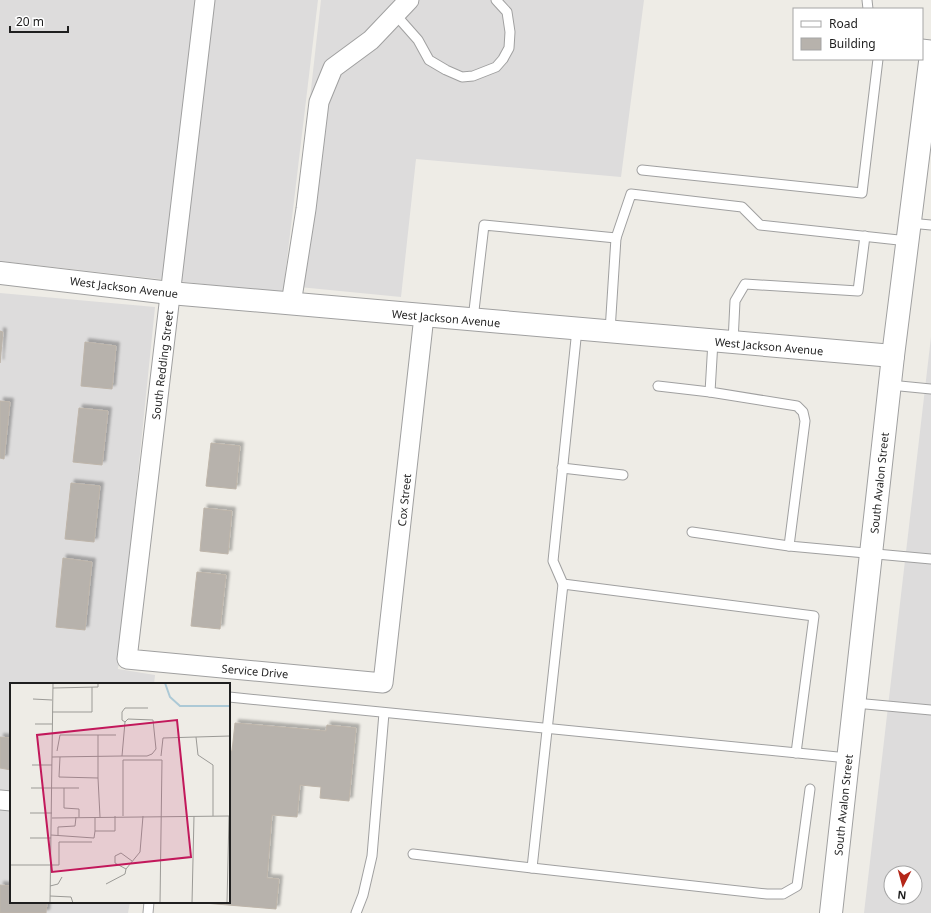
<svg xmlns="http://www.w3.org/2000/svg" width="931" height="913" font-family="'Noto Sans',sans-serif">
<defs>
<filter id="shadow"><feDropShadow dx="3.5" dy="-3.5" stdDeviation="1" flood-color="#0004"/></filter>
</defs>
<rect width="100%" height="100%" fill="#eeece6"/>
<g fill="#dddcdc" fill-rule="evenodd">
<path d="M0,0H318L283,293L0,261Z"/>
<path d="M321,0H644L621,177L416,159L401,297L289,286Z"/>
<path d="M0,293L155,307L118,669L155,675L154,684H11V902H130L128,913H0Z"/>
<path d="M931,337V913H864ZM891,873H915V897H891Z"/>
</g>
<g fill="#b7b2ac" stroke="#beb5aa" filter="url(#shadow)">
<path d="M0,331L3,332L0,363Z"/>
<path d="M85,342L116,346L112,389L81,386Z"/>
<path d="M0,401L10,402L4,459L0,458Z"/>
<path d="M79,408L108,411L102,465L73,462Z"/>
<path d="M211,443L240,446L236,489L206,486Z"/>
<path d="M71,483L100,486L94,542L65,539Z"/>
<path d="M204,508L232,511L228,554L200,551Z"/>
<path d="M63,558L92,562L85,630L56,627Z"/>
<path d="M197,572L226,575L220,629L191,626Z"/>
<path d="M235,723L326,731L327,725L356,728L349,801L320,798L321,787L300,785L297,817L272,815L267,878L279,879L276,909L204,903L229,902V751H232Z"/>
<path d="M0,737L11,738V770L0,768Z"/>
<path d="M0,885L11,886V902H47L46,913H0Z"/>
</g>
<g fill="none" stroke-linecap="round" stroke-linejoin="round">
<defs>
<g id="service">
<path d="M867,0L868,9"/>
<path d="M395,14L418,40L429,60L446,70L462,77L473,76L496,67L503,59L509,48L510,32L507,12L496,0"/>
<path d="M922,44L931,45"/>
<path d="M642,170L862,193L878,59"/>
<path d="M910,223L931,225"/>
<path d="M473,319L484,225L616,238L631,194L742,207L760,225L908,241"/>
<path d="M610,331L616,238"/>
<path d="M713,341L710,392L797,406L803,412L805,421L789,546L931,559"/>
<path d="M733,342L735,301L745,284L858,291L865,236"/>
<path d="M890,385L931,389"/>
<path d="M658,386L710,392"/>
<path d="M562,468L623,475"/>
<path d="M692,532L789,546"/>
<path d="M563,584L553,561L577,329"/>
<path d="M229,697L848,758"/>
<path d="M855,703L931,710"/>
<path d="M796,753L814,616L563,584L532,868L767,894H783L797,886L810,789"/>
<path d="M413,854L532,868"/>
<path d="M148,913L149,902"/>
<path d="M356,913L363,895L372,856L384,713"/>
</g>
<g id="minor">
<path d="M205,0L127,659L383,683L424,316"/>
<path d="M291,304L306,209L319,102L333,68L371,40L409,0"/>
<path d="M0,800L11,801"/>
</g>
<g id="tertiary">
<path d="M0,273L170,293L893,356"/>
<path d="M831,913L893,356L931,54"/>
</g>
</defs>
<use href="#service" stroke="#a0a0a0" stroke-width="11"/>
<use href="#minor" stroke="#a0a0a0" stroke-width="21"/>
<use href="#tertiary" stroke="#a0a0a0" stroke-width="24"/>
<use href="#service" stroke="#fff" stroke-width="9"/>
<use href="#minor" stroke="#fff" stroke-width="19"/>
<use href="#tertiary" stroke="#fff" stroke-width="22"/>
</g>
<g text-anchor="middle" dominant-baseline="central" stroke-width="3" stroke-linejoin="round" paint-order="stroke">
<g font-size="11" fill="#1f1f1f" stroke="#fff">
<text transform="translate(124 287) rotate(7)">West Jackson Avenue</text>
<text transform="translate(446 318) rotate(5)">West Jackson Avenue</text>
<text transform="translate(769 346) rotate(5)">West Jackson Avenue</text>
<text transform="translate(162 365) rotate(-83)">South Redding Street</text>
<text transform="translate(879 483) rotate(-84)">South Avalon Street</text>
<text transform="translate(404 500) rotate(-84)">Cox Street</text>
<text transform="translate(255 671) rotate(5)">Service Drive</text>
<text transform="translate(843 805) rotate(-84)">South Avalon Street</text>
</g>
</g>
<g transform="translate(10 683)">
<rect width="220" height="220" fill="#eeece6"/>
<path fill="none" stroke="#acc9d6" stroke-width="2" d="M155,0L160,14L170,23H220"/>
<path fill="none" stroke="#9b9a96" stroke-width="1" d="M43,5L88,4V0M23,16L42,17M42,29H82V4M115,39L112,37V29L115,25H138M25,41H42M88,52H106M47,68L50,52H88V95L49,94L50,74M151,73L153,55L186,54M42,74L112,73H137L142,71L146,66L143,37L118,36L115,39L112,73M22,82H42M88,95L90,134M21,105H54V125L69,126V134M54,105H69M20,130H42M113,133V77H152L150,220M203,133V82L188,72L186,54L220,53M85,134V148M42,135L220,133M41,152L84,155L85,148H105V133M48,152V144L65,143L66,134M20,155H41M0,182H49V159H82M116,186L105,180V173L111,170L122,178M96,201L115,191L116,186L130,169L133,133M40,203L48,201L52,194M40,213L61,214L63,220M40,220L43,0M182,220L184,133M217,220L219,133"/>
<path fill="#c2185b" fill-opacity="0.15" stroke="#c2185b" stroke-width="2" d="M167,37L181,174L42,189L27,52Z"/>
<rect width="220" height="220" fill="none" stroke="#1f1f1f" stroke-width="2"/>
</g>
<rect x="793" y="8" width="130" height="52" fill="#ffffff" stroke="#a5a5a5"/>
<rect x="801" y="21" width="20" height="6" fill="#ffffff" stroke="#a5a5a5"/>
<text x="829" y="28" font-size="12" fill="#1f1f1f">Road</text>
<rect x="801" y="38" width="20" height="12" fill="#b7b2ac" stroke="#a5a5a5"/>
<text x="829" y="48" font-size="12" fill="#1f1f1f">Building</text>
<g transform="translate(903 885) rotate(186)"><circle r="19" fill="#ffffff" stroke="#a5a5a5"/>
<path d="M0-3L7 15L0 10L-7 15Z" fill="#b42719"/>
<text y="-6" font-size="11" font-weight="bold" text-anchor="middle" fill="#1f1f1f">N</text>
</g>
<path d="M10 26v6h58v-6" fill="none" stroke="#1f1f1f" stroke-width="2"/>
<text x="16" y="26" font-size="12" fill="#1f1f1f" stroke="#ffffff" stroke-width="3" paint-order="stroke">20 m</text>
</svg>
